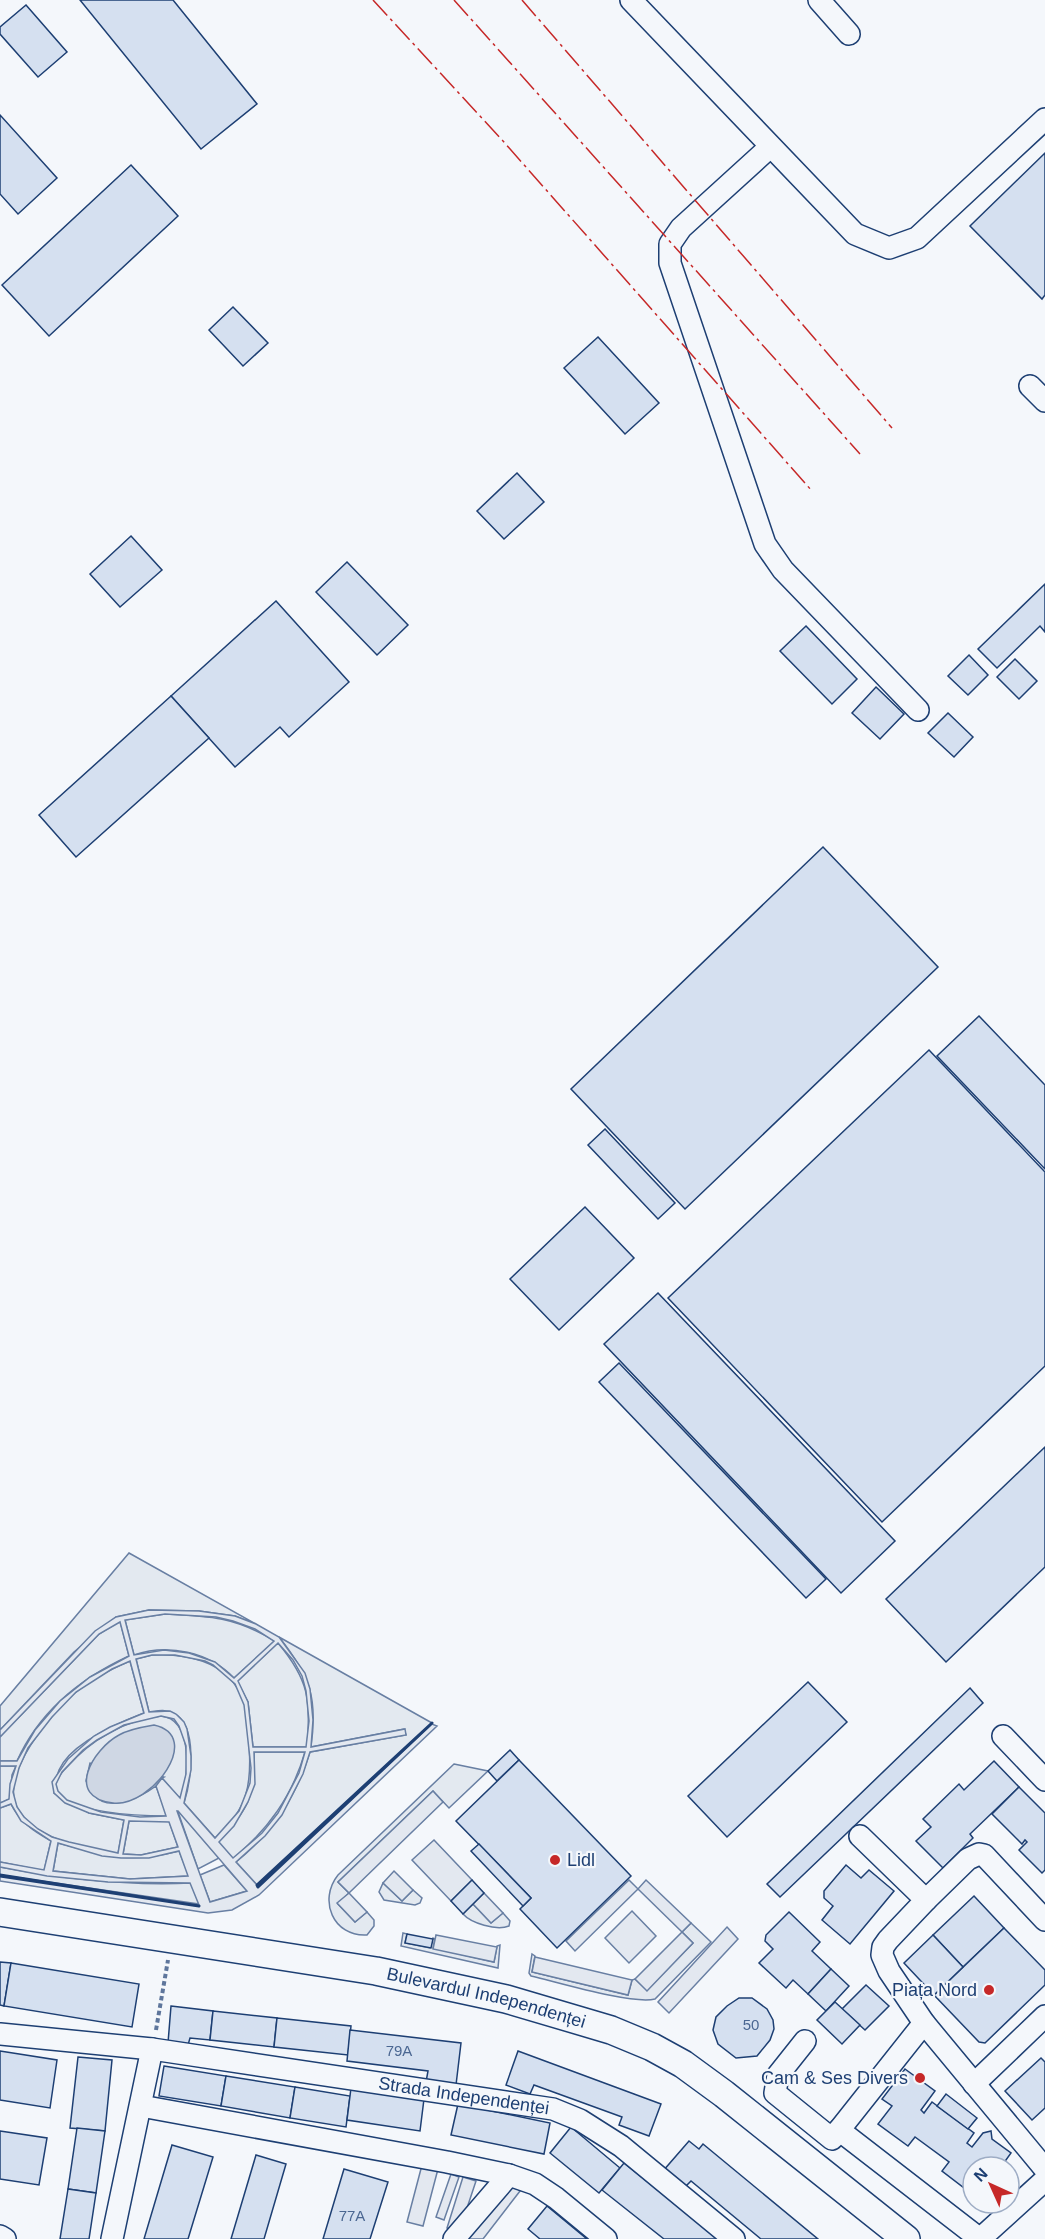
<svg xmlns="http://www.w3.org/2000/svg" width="1045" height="2239" font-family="Arial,sans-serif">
<rect width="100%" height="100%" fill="#f4f7fb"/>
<g fill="#e3e9f0" stroke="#687fa3" stroke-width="1.5">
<path d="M129,1553L256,1624L235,1616L199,1611L149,1610L116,1617L74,1652L0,1730V1706Z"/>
<path d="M165,1614C210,1616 235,1617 275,1641L234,1678C209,1652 168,1643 134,1655L125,1620Z"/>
<path d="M120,1621L129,1656C81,1678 39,1712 17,1761H0V1737L99,1634Z"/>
<path d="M279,1637L432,1723L257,1885L236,1862C273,1832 296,1797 310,1752L406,1735L404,1729L311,1747C318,1697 310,1676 279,1637Z"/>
<path d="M278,1643C309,1680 311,1700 307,1747H253L248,1702L237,1681Z"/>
<path d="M152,1655C186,1653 224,1661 240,1693C248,1708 248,1727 249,1743C252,1785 248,1809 215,1838L184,1803C191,1781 199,1725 173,1713C165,1709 157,1711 149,1712L136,1659Z"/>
<path d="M130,1661L144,1713C118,1723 71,1743 59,1770C56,1777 55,1786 54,1793L89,1813L124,1820L118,1854C85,1848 34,1840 17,1807C0,1773 51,1714 75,1693C91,1679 111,1669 130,1661Z"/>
<path d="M161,1716C193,1719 190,1777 180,1799L162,1778L164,1777L90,1763L86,1781C88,1785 90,1791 93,1794C109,1814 141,1797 156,1786L167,1816C146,1816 60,1814 56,1787C55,1780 62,1772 67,1767C91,1740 124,1720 161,1716Z"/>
<path d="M254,1752H305C292,1797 268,1829 233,1859L218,1842C248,1810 256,1795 254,1752Z"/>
<path d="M454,1764L488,1771L449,1808L433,1791L338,1882L349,1893L338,1904L355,1922L367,1912L374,1920V1926L367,1935C333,1937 318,1900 338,1875Z"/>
<path d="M0,1766H16L12,1775L10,1799L0,1803Z"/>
<path d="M11,1804C20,1822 33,1831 51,1841L44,1871L0,1862V1808Z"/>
<path d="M177,1809L219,1858L198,1869Z"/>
<path d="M129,1821H169L178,1847L141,1855L123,1854Z"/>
<path d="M58,1843C107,1856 128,1864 179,1851L189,1876L130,1879L53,1871Z"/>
<path d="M224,1865L247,1891L210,1902L200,1875Z"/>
<path d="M0,1867C63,1879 126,1886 191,1883L199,1904L0,1875Z"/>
<path d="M383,1883L402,1901L413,1890L422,1898L420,1903L415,1905L384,1900L379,1892Z"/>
<path d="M473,1904L491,1923L503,1913L510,1921L509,1926C496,1931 471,1923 463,1914Z"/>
<path d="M691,1923L711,1942L655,1999C633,2005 557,1982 531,1976L529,1973L532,1954L535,1956L532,1972L628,1995L632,1980L635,1979L647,1990L693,1943L682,1932Z"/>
<path d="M403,1933L407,1934L405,1943L430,1948L433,1938L435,1939L433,1948L494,1962L497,1946L500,1945L498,1968L401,1946Z"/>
</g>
<g fill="#e3e8f0" stroke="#687fa3" stroke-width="1.5" fill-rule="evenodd">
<path d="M149,1610L199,1611L235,1616L256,1624L279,1637L305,1673L310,1689L313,1720L311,1747L405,1729L406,1735L310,1752L303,1774L282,1815L265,1836L236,1862L258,1886L432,1724L437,1726L259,1895L232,1910L208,1913L0,1881V1876L199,1905L190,1883L108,1882L47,1876L0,1867V1862L44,1870L51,1841L21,1821L11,1804L0,1808V1803L9,1799L10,1784L16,1766H0V1761H17L35,1730L60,1701L90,1677L129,1656L120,1622L99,1634L0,1737V1730L95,1631L116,1617ZM165,1614L216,1617L233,1621L255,1629L274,1641L234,1678L215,1662L189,1653L164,1650L134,1655L125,1620ZM278,1643L293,1660L302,1676L306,1691L309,1721L306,1747H253L248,1702L238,1681ZM152,1655H175L205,1661L213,1665L235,1684L244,1705L251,1768L250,1783L239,1811L215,1838L184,1803L191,1770V1756L187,1729L184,1722L176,1714L170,1711L149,1712L136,1659ZM130,1661L144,1713L110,1727L94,1736L68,1759L52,1782L54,1793L65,1803L89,1813L124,1820L118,1853L69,1842L52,1837L38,1829L24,1817L17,1807L13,1792L19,1768L28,1748L52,1717L76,1692L112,1669ZM161,1716L174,1719L179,1726L186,1746V1774L180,1798L162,1778L156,1786L166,1816L140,1817L101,1812L67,1800L58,1791L56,1784L62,1772L83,1750L97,1740L124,1725ZM254,1752H305L299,1773L278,1813L262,1833L233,1858L219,1842L234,1826L248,1802L255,1784ZM177,1811H178L247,1891L210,1902ZM129,1821L169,1822L178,1847L141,1855L123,1854ZM58,1843L102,1856L121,1858H149L179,1851L188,1876L130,1879L53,1871Z"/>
<path d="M433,1791L443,1802L349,1893L367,1912L355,1922L337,1903L349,1893L338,1882Z"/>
<path d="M434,1840L472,1880L451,1901L412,1860Z"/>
<path d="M394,1871L413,1890L402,1901L383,1883Z"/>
<path d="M629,1880L638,1889L646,1880L691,1923L682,1932L693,1943L647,1991L635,1979L682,1932L638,1889L575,1951L566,1941Z"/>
<path d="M484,1893L503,1913L491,1923L473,1904Z"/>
<path d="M632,1911L656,1936L629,1963L605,1938Z"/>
<path d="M727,1927L738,1939L669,2013L658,2002Z"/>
<path d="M436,1935L497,1947L494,1962L433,1949Z"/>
<path d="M535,1957L632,1980L628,1995L532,1972Z"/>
<path d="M422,2165L438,2169L423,2226L407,2222Z"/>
<path d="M451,2174L459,2177L444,2220L436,2217Z"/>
<path d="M463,2177L476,2181L459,2232L447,2228Z"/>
<path d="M509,2182L520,2191L483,2239H466Z"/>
</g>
<path fill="#cfd7e4" stroke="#687fa3" stroke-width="1.5" d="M154,1725C204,1736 152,1807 113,1803C64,1797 93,1749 119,1735C129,1729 142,1727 154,1725Z"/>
<g fill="#d5e0f0" stroke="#1d3f73" stroke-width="1.5">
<path d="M80,0H173L257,104L201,149Z"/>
<path d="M26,5L67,52L38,77L0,34V27Z"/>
<path d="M0,115L57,178L18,214L0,194Z"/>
<path d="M1045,153V295L1042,299L970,226Z"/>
<path d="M131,165L178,216L49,336L2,285Z"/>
<path d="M233,307L268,343L243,366L209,330Z"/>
<path d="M598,337L659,403L625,434L564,368Z"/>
<path d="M517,473L544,502L504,539L477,511Z"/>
<path d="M131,536L162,570L120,607L90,574Z"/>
<path d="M347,562L408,625L377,655L316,592Z"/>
<path d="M1045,584V632L1040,626L997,668L978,649Z"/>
<path d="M276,601L349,682L289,737L280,727L235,767L171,696Z"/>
<path d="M806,626L857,679L832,704L780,651Z"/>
<path d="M969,655L988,675L968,695L948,676Z"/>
<path d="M1015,659L1037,681L1019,699L997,677Z"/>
<path d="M876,687L904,714L880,739L852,713Z"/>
<path d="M171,696L209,738L76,857L39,815Z"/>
<path d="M948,713L973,737L954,757L928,733Z"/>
<path d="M823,847L938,967L685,1209L571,1089Z"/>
<path d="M979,1016L1045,1085V1169L937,1056Z"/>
<path d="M929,1050L1045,1172V1366L882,1522L668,1298Z"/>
<path d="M605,1129L675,1203L658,1219L588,1145Z"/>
<path d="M585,1207L634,1258L559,1330L510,1279Z"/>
<path d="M658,1293L895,1541L841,1593L604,1344Z"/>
<path d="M619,1363L826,1579L806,1598L599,1382Z"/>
<path d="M1045,1447V1567L946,1662L886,1599Z"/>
<path d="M808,1682L847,1722L727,1837L688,1796Z"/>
<path d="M970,1688L983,1703L780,1897L767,1884Z"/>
<path d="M510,1750L519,1760L497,1781L488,1771Z"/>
<path d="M519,1760L631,1876L557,1948L520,1909L531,1898L456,1821Z"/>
<path d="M994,1761L1019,1787L970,1834L973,1838L943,1868L916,1841L931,1827L923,1819L959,1784L964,1790Z"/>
<path d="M1019,1787L1045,1813V1870L1042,1873L1019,1850L1027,1842L1025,1840L1022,1844L992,1814Z"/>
<path d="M479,1844L531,1898L523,1906L471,1851Z"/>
<path d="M846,1865L861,1878L869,1870L894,1891L850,1944L822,1920L833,1906L824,1898V1891Z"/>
<path d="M472,1880L484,1893L463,1914L451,1901Z"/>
<path d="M974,1896L1004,1928L963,1967L933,1935Z"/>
<path d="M789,1912L820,1942L812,1951L831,1969L808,1994L793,1980L786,1988L759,1963L773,1949L765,1941L766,1935Z"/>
<path d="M1004,1928L1045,1970V1985L985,2043L979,2042L934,1995Z"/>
<path d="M407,1934L433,1939L431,1948L405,1943Z"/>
<path d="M933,1935L963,1967L934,1995L904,1963Z"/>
<path d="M0,1962L11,1963L4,2006L0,2005Z"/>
<path d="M11,1963L139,1984L132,2027L4,2006Z"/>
<path d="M831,1969L849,1986L826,2011L808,1994Z"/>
<path d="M866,1985L889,2006L865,2030L842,2009Z"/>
<path d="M739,1998H752L767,2009L773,2020L774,2029L770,2040L757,2056L736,2058L718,2044L713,2030L716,2017L727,2006Z"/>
<path d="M835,2002L860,2025L842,2044L817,2020Z"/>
<path d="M171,2006L213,2011L210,2040L190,2038L188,2045L168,2043Z"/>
<path d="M213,2011L277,2018L274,2047L210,2040Z"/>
<path d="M277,2018L351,2026L348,2055L274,2047Z"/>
<path d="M350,2030L461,2043L456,2085L426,2082L428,2071L347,2061Z"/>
<path d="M0,2051L57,2060L50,2108L0,2100Z"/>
<path d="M518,2051L661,2104L649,2136L619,2125L622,2117L534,2085L530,2094L506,2085Z"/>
<path d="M78,2057L112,2060L105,2131L70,2128Z"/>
<path d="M1041,2058L1045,2062V2108L1032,2120L1005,2091Z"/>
<path d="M164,2066L226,2076L221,2106L159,2096Z"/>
<path d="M905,2069L935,2091L921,2110L924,2113L932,2102L974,2133L967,2143L972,2147L983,2133L991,2131L992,2139L1011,2153L1001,2167H973L972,2194L942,2171L949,2162L915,2137L908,2146L878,2124L892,2106L882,2099Z"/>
<path d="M226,2076L295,2087L290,2118L221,2106Z"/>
<path d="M295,2087L350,2096L346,2127L290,2118Z"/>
<path d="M351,2088L424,2099L420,2131L347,2120Z"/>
<path d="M946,2094L977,2118L968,2129L937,2106Z"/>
<path d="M458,2104L550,2123L544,2154L451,2135Z"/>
<path d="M571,2127L620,2168L599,2193L550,2153Z"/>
<path d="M77,2128L105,2131L96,2193L68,2189Z"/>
<path d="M0,2131L47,2138L39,2185L0,2179Z"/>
<path d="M689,2141L699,2149L703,2144L818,2239H761L691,2181L684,2188L663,2171Z"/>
<path d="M172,2145L213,2157L188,2239H144Z"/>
<path d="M256,2155L286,2164L264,2239H231Z"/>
<path d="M624,2163L719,2239H664L602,2190Z"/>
<path d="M344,2169L388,2182L370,2239H323Z"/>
<path d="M68,2189L96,2193L89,2239H60Z"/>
<path d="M547,2206L587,2239H540L528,2229Z"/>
</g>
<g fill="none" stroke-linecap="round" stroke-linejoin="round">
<defs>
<g id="minor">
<path d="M631,0L855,234L889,248L917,238L1045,119"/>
<path d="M819,0L849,34"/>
<path d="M770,147L681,228L670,244V263L765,544L783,570L918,710"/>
<path d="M1030,386L1045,401"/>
<path d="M1003,1736L1045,1780"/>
<path d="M860,1836L926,1900L888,1940L883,1947L882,1955L889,1971L924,2023L1045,2169"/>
<path d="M926,1900L968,1859L979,1854L984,1855L1045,1920"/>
<path id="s1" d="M0,2034L152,2049L553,2109L580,2120L621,2146L734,2239"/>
<path d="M805,2041L778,2075L775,2093L832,2139L924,2023"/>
<path d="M974,2084L1045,2016"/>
<path d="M141,2106L447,2162L509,2175L535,2184L556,2198L606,2239"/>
<path d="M839,2130L980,2239"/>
<path d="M0,2236L5,2239"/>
<path d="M112,2239L152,2049"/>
<path d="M454,2239L509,2175"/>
<path d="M980,2239L1045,2180"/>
</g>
<g id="major">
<path id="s2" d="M0,1912L376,1971L506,1999L611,2030L652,2047L683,2064L724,2094L906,2239"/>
</g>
</defs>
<use href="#minor" stroke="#1d3f73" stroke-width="24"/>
<use href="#major" stroke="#1d3f73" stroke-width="30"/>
<path stroke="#5e769c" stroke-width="4" stroke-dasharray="4.5 3" stroke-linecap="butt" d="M156,2030L168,1960"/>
<use href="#minor" stroke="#f4f7fb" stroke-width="21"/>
<use href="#major" stroke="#f4f7fb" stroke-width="27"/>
<g stroke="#1d3f73" stroke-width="3">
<path d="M432,1723L258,1887L257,1885Z"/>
<path d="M0,1875L199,1906L0,1876"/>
</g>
<g stroke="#c62828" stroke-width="1.5" stroke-dasharray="21 4.5 3 4.5" stroke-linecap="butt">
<path d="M373,0L503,141L812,491"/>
<path d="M454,0L860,454"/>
<path d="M522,0L892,428"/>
</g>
</g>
<g fill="#c62828" stroke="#f4f7fb" stroke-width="2">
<circle cx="555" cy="1860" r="6"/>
<circle cx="989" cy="1990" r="6"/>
<circle cx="920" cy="2078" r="6"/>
</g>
<g text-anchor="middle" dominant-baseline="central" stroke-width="4.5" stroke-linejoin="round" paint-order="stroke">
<g font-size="15" fill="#4b6792">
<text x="751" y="2024">50</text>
<text x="399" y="2050">79A</text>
<text x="352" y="2215">77A</text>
</g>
<g font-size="18" fill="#1d3f73" stroke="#f4f7fb" text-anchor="end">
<text x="567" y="1860" text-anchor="start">Lidl</text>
<text x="977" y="1990">Piața Nord</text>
<text x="908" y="2078">Cam &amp; Ses Divers</text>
</g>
<g font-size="18" fill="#1d3f73" stroke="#f4f7fb">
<text stroke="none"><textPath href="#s2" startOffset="494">Bulevardul Independenței</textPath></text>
<text stroke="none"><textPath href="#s1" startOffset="468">Strada Independenței</textPath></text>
</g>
</g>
<g transform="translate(991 2185) rotate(315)"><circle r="28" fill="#f4f7fb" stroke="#9eadc5" stroke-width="1.5"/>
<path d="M0-4.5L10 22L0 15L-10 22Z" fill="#c62828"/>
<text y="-9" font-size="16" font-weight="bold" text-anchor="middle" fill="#1d3f73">N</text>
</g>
</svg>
